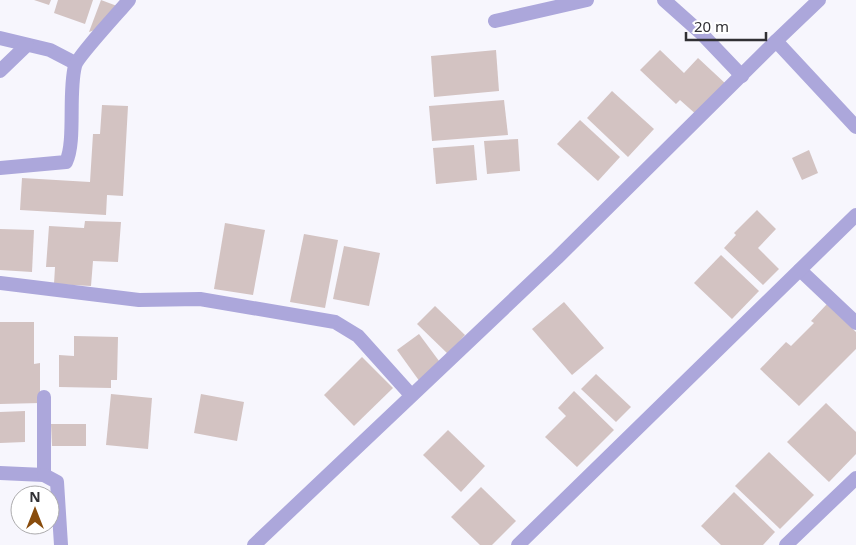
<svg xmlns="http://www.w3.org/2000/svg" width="856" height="545" font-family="'Noto Sans',sans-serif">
<rect width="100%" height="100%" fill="#f7f6fd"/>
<g fill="#d3c3c2">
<path d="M34,0H51L49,5Z"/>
<path d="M58,0H93L85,24L54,13Z"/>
<path d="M101,0L117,6L95,30L89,32Z"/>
<path d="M496,50L499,91L434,97L431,56Z"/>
<path d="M660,50L684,73L698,58L727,85L698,116L680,100L676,104L640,70Z"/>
<path d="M612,91L654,129L628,157L587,118Z"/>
<path d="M504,100L508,135L432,141L429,106Z"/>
<path d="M102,105L128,106L123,196L107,195L106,215L20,210L22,178L90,182L93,134H100Z"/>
<path d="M580,120L620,157L598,181L557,144Z"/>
<path d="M518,139L520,171L487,174L484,141Z"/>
<path d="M474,145L477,180L436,184L433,148Z"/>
<path d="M809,150L818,173L802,180L792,158Z"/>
<path d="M757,210L776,229L758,248L779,269L763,285L724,248L736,235L734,233Z"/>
<path d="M85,221L121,222L118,262L93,261L91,286L54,284L55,267H46L49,226L84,228Z"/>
<path d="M225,223L265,230L253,295L214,289Z"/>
<path d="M0,229L34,230L32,272L0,270Z"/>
<path d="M304,234L338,240L325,308L290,302Z"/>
<path d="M344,246L380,253L369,306L333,299Z"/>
<path d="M721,255L759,291L732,319L694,283Z"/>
<path d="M564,302L604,348L572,375L532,329Z"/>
<path d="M827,304L856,332V349L799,406L760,369L786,342L791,346L814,323L811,321Z"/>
<path d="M435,306L465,335L448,354L417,324Z"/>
<path d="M0,322H34V364L40,363V403L0,404Z"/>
<path d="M419,334L442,365L420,382L397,350Z"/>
<path d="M74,336L118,337L117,380H111V388L59,387V355L74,356Z"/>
<path d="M362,357L393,388L354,426L324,395Z"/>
<path d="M596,374L631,407L616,422L581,389Z"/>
<path d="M574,391L614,430L577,467L545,437L566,416L558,408Z"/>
<path d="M111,394L152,398L148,449L106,445Z"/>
<path d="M201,394L244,402L237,441L194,433Z"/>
<path d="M826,403L856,432V454L829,482L787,442Z"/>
<path d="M25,411V442L0,443V412Z"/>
<path d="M51,424H86V446H52Z"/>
<path d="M448,430L485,466L461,492L423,455Z"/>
<path d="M769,452L814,495L780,529L735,486Z"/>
<path d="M481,487L516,521L492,545H480L451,517Z"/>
<path d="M734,492L775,532L763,545H721L701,526Z"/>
</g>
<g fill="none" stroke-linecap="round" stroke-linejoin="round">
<g stroke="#aca7db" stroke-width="14">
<path d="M664,0L701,33L742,76"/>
<path d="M495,21L587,0"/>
<path d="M0,38L50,50L75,63"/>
<path d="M776,41L819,0"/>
<path d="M0,71L27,45"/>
<path d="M0,168L66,162C76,142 68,93 75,66C77,57 120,11 129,0"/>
<path d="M800,270L856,323"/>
<path d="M0,283L139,300L200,299L335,322L358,336L411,395"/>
<path d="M0,473L44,475V397"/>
<path d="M44,475L57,482L61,545"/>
<path d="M254,545L557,258L776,41L856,127"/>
<path d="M518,545L856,215"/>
<path d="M786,545L856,478"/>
</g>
</g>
<g transform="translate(35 510)"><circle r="24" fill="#ffffff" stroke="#adacae"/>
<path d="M0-4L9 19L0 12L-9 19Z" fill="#894c0c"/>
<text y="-8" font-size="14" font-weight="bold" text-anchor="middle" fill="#313034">N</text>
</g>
<path d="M686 32v8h80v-8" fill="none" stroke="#313034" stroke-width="2.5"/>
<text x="694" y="32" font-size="15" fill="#313034" stroke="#ffffff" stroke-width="4" paint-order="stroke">20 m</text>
</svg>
